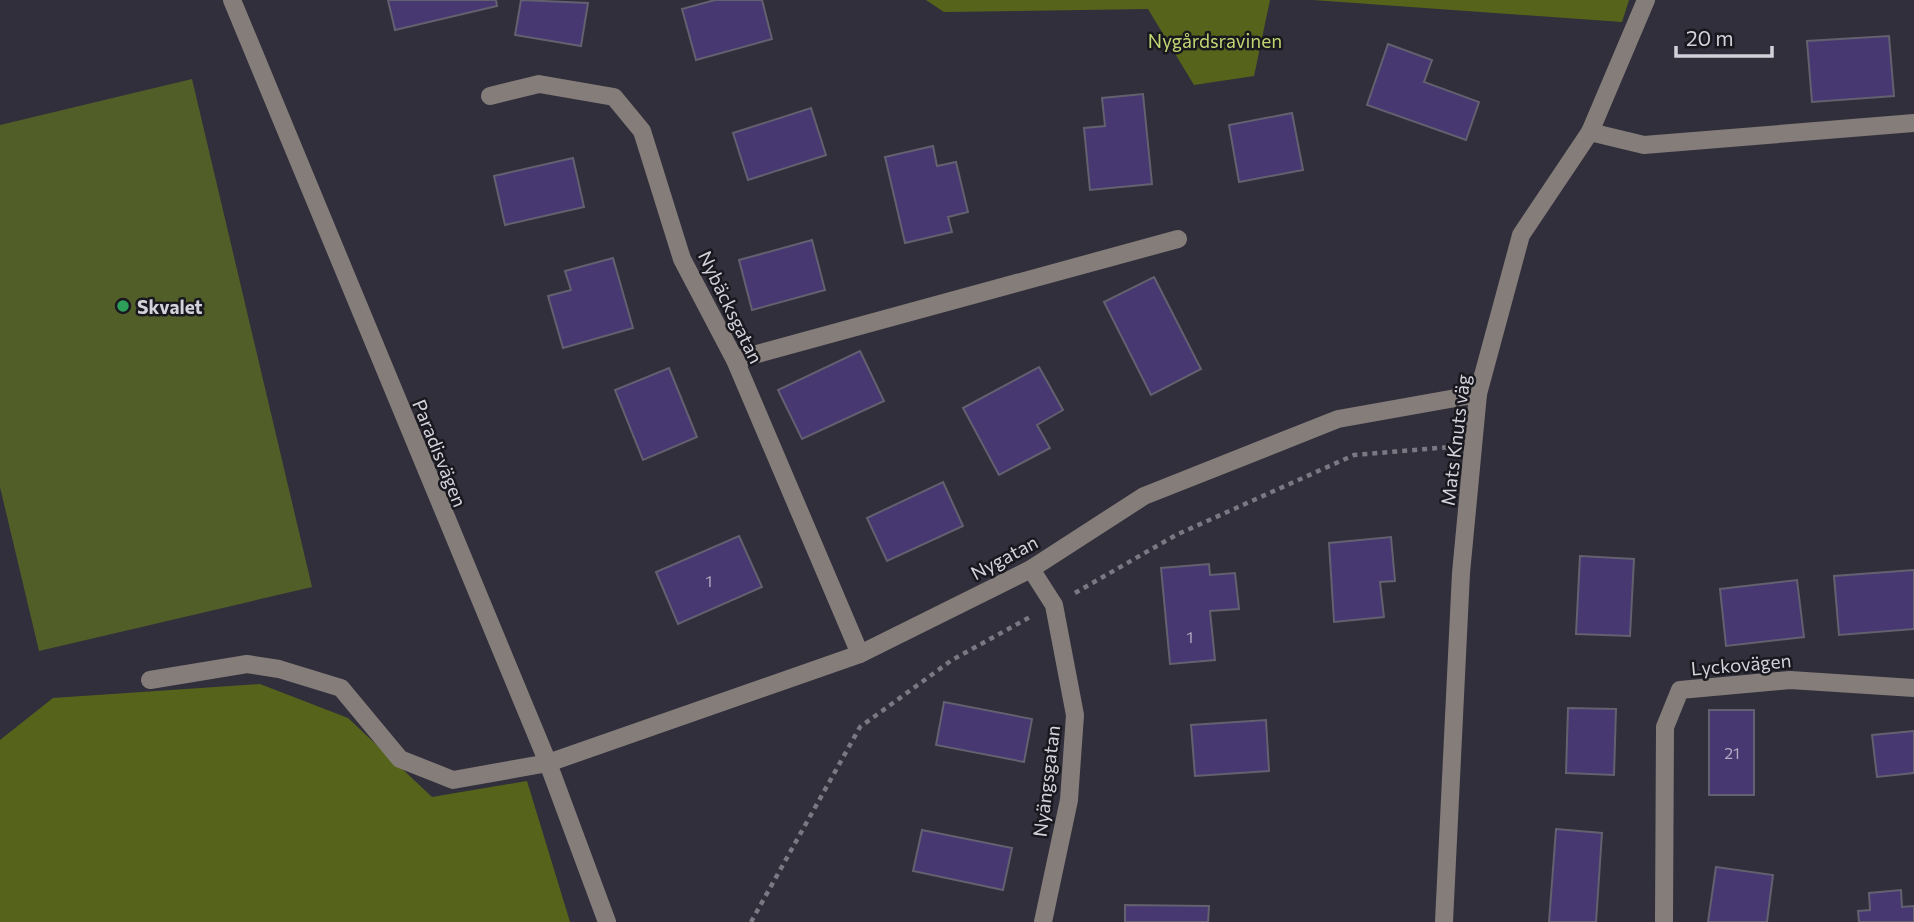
<svg xmlns="http://www.w3.org/2000/svg" width="1914" height="922" font-family="Commissioner,sans-serif">
<rect width="100%" height="100%" fill="#312f3b"/>
<path fill="#525e28" d="M192,79L312,587L39,651L0,487V125Z"/>
<g fill="#56641b">
<path d="M926,0H1270L1254,76L1194,85L1148,9L944,12Z"/>
<path d="M1313,0H1629L1622,22Z"/>
<path d="M260,684L348,718L432,797L527,781L570,922H0V740L53,698Z"/>
</g>
<g fill="#483872" stroke="#63606f" stroke-width="2">
<path d="M388,0H496L497,6L395,30Z"/>
<path d="M521,0L588,3L581,46L515,35Z"/>
<path d="M715,0H762L772,39L696,60L682,9Z"/>
<path d="M1889,36L1894,96L1812,102L1807,41Z"/>
<path d="M1388,44L1432,60L1424,82L1479,102L1466,140L1367,105Z"/>
<path d="M1143,94L1152,184L1090,190L1084,128L1105,126L1102,98Z"/>
<path d="M811,108L826,155L748,180L733,133Z"/>
<path d="M1292,113L1303,170L1239,182L1229,125Z"/>
<path d="M933,146L937,166L956,162L968,212L948,217L952,232L905,243L885,157Z"/>
<path d="M573,158L584,207L505,225L494,176Z"/>
<path d="M812,240L825,290L752,310L739,260Z"/>
<path d="M613,258L633,328L563,348L548,296L571,290L565,271Z"/>
<path d="M1154,277L1201,369L1151,395L1104,302Z"/>
<path d="M860,351L884,401L802,439L778,390Z"/>
<path d="M1039,367L1063,410L1037,425L1050,448L999,475L963,408Z"/>
<path d="M669,368L697,437L643,460L615,390Z"/>
<path d="M943,482L963,526L887,561L867,518Z"/>
<path d="M739,536L762,587L678,624L656,572Z"/>
<path d="M1391,537L1395,581L1380,582L1384,617L1334,622L1329,543Z"/>
<path d="M1580,556L1634,559L1630,636L1576,634Z"/>
<path d="M1209,564L1210,575L1235,573L1239,609L1210,611L1215,660L1170,664L1161,568Z"/>
<path d="M1914,570V629L1839,635L1834,576Z"/>
<path d="M1797,580L1804,637L1726,646L1720,589Z"/>
<path d="M944,702L1032,719L1024,762L936,745Z"/>
<path d="M1568,708L1616,709L1614,775L1566,773Z"/>
<rect x="1709" y="710" width="45" height="85"/>
<path d="M1266,720L1269,771L1195,776L1191,725Z"/>
<path d="M1914,731V773L1877,777L1872,735Z"/>
<path d="M1556,829L1602,833L1596,922H1549Z"/>
<path d="M922,830L1012,848L1003,890L913,871Z"/>
<path d="M1716,867L1773,875L1767,922H1708Z"/>
<path d="M1901,890L1902,907L1914,906V922H1859L1858,911L1870,910L1869,893Z"/>
<path d="M1125,905L1209,906L1208,922H1125Z"/>
</g>
<g fill="none" stroke-linecap="round" stroke-linejoin="round">
<g stroke="#7a7882" stroke-width="4.5" stroke-dasharray="5 5" stroke-linecap="butt">
<path d="M1075,593L1176,535L1354,455L1450,447"/>
<path d="M751,922L860,727L952,660L1030,617"/>
</g>
<g stroke="#857d7a" stroke-width="18">
<path d="M232,0L548,763L607,922"/>
<path d="M490,96L539,84L614,97L642,131L682,259L735,360L860,654"/>
<path d="M1590,132L1644,145L1914,123"/>
<path d="M735,360L1178,239"/>
<path d="M1031,569L1054,605L1075,715L1069,800L1043,922"/>
<path d="M150,680L247,664L279,669L341,688L400,759L453,780L548,763L860,654L1031,569L1144,496L1338,419L1478,394"/>
<path d="M1444,922L1461,573L1478,394L1521,235L1590,132L1646,0"/>
<path d="M1664,922L1665,727L1680,690L1790,680L1914,688"/>
</g>
</g>
<circle fill="#2e9e5b" stroke="#19181e" stroke-width="2.5" cx="123" cy="306" r="7"/>
<g text-anchor="middle" dominant-baseline="central" stroke-width="5" stroke-linejoin="round" paint-order="stroke">
<g font-size="16" fill="#b0abbf">
<text x="709" y="580">1</text>
<text x="1190" y="636">1</text>
<text x="1732" y="752">21</text>
</g>
<g font-size="19" fill="#c0d673" stroke="#19181e">
<text x="1215" y="40">Nygårdsravinen</text>
</g>
<g font-size="19" font-weight="bold" fill="#d3d1d9" stroke="#19181e" text-anchor="start">
<text x="137" y="306">Skvalet</text>
</g>
<g font-size="19" fill="#d3d1d9" stroke="#19181e">
<text transform="translate(731 307) rotate(64)">Nybäcksgatan</text>
<text transform="translate(1455 440) rotate(-83)">Mats Knuts väg</text>
<text transform="translate(440 453) rotate(68)">Paradisvägen</text>
<text transform="translate(1004 557) rotate(-28)">Nygatan</text>
<text transform="translate(1741 664) rotate(-5)">Lyckovägen</text>
<text transform="translate(1046 781) rotate(-83)">Nyängsgatan</text>
</g>
</g>
<path d="M1676 46v10h96v-10" fill="none" stroke="#d3d1d9" stroke-width="3.5"/>
<text x="1686" y="46" font-size="21" fill="#d3d1d9" stroke="#19181e" stroke-width="5" paint-order="stroke">20 m</text>
</svg>
